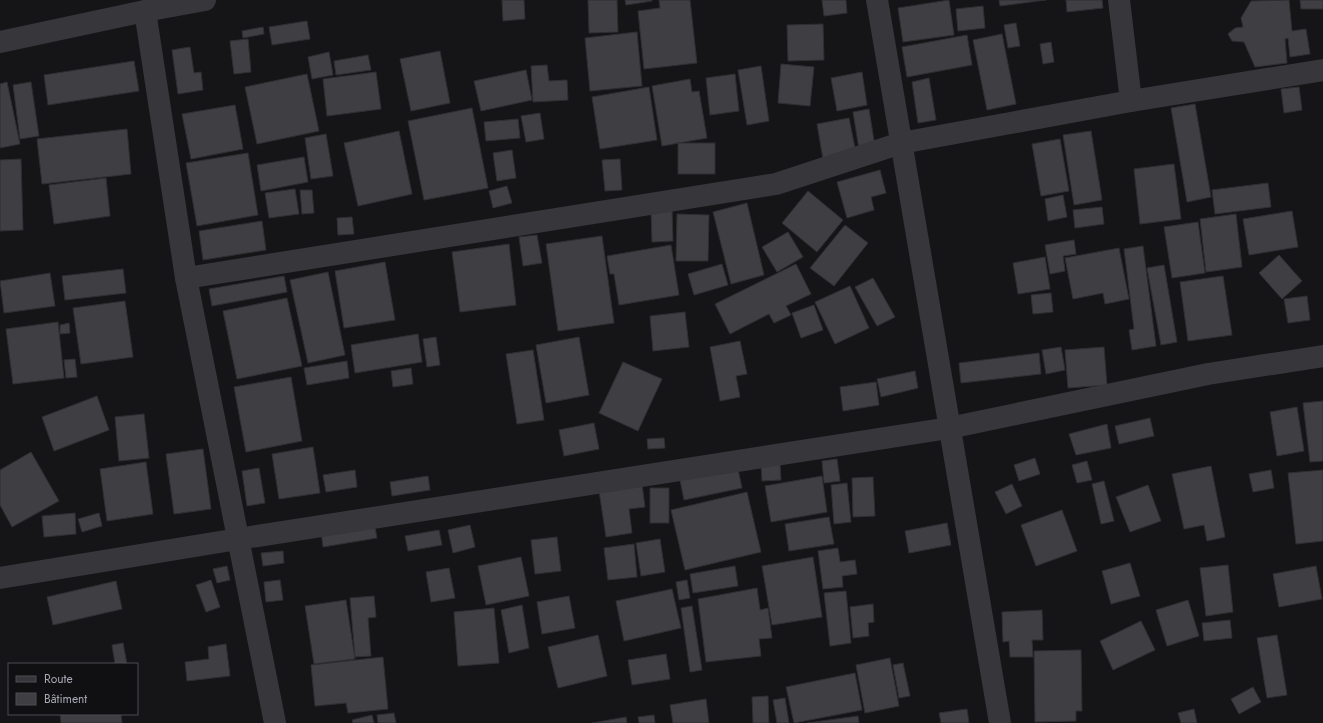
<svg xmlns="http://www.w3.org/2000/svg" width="1323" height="723" font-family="Jost,sans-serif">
<rect width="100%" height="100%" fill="#151416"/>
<g fill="#3f3f43" stroke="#2f2e32">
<path d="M502,0H524L525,19L503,21Z"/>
<path d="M588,0H617L618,32L589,33Z"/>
<path d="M625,0H652V1L626,5Z"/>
<path d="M659,0H690L697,63L644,69L638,11L660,8Z"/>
<path d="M822,0H846L847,13L824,16Z"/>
<path d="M949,0L954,35L903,42L898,8Z"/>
<path d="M999,0H1046L1000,6Z"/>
<path d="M1066,0H1102L1103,8L1067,12Z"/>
<path d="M1289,0L1292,31L1306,29L1310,54L1290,57L1288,38L1285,39L1287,63L1255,67L1244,42L1232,41L1228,34L1235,28L1243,27L1241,18L1251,1Z"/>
<path d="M1300,0H1323V9H1301Z"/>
<path d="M983,6L985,28L958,31L956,9Z"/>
<path d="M307,21L310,39L272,45L269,27Z"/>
<path d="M1016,23L1020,46L1008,48L1004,25Z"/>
<path d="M823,24L824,60L788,61L787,25Z"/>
<path d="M263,27L264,34L243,38L242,31Z"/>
<path d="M637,32L642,86L590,91L585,38Z"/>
<path d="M1002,34L1016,104L987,110L973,40Z"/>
<path d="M967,35L972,65L907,77L902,47Z"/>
<path d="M248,39L251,72L234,74L230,41Z"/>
<path d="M1051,42L1054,62L1043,64L1040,44Z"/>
<path d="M190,47L194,73L201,72L203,90L178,94L172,50Z"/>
<path d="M440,51L450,103L411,111L400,59Z"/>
<path d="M329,52L333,75L312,79L308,57Z"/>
<path d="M368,55L371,70L336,75L334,61Z"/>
<path d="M134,61L139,91L48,105L44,75Z"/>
<path d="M781,64L814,67L810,106L778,103Z"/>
<path d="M547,65L549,81L567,80L568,100L533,102L531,66Z"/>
<path d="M761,66L769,121L747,125L738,70Z"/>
<path d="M526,70L532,100L481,111L474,81Z"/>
<path d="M376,72L381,109L327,116L323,79Z"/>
<path d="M862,72L867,105L837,111L831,78Z"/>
<path d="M307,74L319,131L257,144L245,87Z"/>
<path d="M735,74L739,111L710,115L706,78Z"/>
<path d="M929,78L936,120L918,123L912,82Z"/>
<path d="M690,79L692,92L699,91L707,138L662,146L652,86Z"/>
<path d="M7,82L20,144L0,148V84Z"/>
<path d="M31,82L39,136L20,139L13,85Z"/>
<path d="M649,87L657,140L600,149L592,97Z"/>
<path d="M1299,87L1302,110L1284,113L1281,89Z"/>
<path d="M1195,104L1211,197L1187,202L1171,108Z"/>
<path d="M235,105L243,149L191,159L182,114Z"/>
<path d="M472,108L488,188L424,200L408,121Z"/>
<path d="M869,109L875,147L859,149L853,112Z"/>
<path d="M540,113L544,139L526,142L521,116Z"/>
<path d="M849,118L856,153L823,159L817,124Z"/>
<path d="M518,119L520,138L486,141L484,122Z"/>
<path d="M127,129L131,174L42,184L37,139Z"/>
<path d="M399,131L412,194L358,206L344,143Z"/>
<path d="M1091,131L1102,200L1074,205L1063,135Z"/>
<path d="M326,134L333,176L311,179L305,138Z"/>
<path d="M1060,139L1069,191L1041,196L1032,144Z"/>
<rect x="678" y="143" width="37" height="31"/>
<path d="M512,150L516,178L497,181L493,153Z"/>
<path d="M248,153L258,215L197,226L186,163Z"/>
<path d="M304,157L308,182L261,191L257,165Z"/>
<path d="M21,159L23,230L0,231V160Z"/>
<path d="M620,159L622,190L605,191L602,160Z"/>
<path d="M1174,164L1181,219L1140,224L1134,169Z"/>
<path d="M880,170L886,193L871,197L874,210L847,218L837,182Z"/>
<path d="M106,178L110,216L54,224L49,185Z"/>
<path d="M1268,183L1271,207L1215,214L1212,190Z"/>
<path d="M507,186L512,203L493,208L489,191Z"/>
<path d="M295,189L299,214L269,218L265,193Z"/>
<path d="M300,190H312L314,213L302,214Z"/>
<path d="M808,191L843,220L817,252L782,223Z"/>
<path d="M1063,195L1067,217L1048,221L1045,199Z"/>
<path d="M747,203L764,275L731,284L713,212Z"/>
<path d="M1102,207L1104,224L1075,228L1073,210Z"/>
<path d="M672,209L673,241L652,242L651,210Z"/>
<path d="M1292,211L1298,247L1249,255L1243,219Z"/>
<path d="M677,214L709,215L708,261H676Z"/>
<path d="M1236,214L1242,267L1206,272L1200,219Z"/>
<path d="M352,217L354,234L338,235L337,218Z"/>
<path d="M262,221L266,250L203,260L199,231Z"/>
<path d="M1198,222L1205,273L1172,278L1164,227Z"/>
<path d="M845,225L868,243L834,286L810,268Z"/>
<path d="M788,232L803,257L777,272L762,247Z"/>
<path d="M537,235L542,263L523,266L519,237Z"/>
<path d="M602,236L614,323L558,331L546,244Z"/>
<path d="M1074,240L1076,254L1063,256L1065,271L1050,274L1045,245Z"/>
<path d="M509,244L516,305L460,312L452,252Z"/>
<path d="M671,245L679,295L619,305L614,274H610L607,256Z"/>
<path d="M1143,246L1156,346L1132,350L1129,330L1134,329L1124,249Z"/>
<path d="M1119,248L1129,299L1105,304L1103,293L1073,299L1065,258Z"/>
<path d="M1279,255L1302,281L1282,299L1259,273Z"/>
<path d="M1045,257L1050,289L1018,294L1013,263Z"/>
<path d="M385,262L395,320L344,328L335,271Z"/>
<path d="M722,264L728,285L694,295L688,274Z"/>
<path d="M796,264L811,294L786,306L791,315L774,323L769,314L730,334L715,304Z"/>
<path d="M1164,265L1177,342L1161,345L1147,268Z"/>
<path d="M123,269L126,293L65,300L62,276Z"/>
<path d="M328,272L345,355L308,363L290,280Z"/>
<path d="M50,273L55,306L4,313L0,281Z"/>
<path d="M284,276L287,292L212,306L209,289Z"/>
<path d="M1223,276L1232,335L1188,341L1180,282Z"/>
<path d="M873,278L895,317L877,326L855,287Z"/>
<path d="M850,286L869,328L835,344L815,302Z"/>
<path d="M1051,293L1053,312L1033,314L1031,295Z"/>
<path d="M1307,296L1310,320L1288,323L1284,299Z"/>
<path d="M287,298L302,366L237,379L223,311Z"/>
<path d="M125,301L133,357L81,364L73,308Z"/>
<path d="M814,305L823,330L801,338L792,313Z"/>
<path d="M685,312L689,347L653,351L650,316Z"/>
<path d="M58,322L64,378L13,384L6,329Z"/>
<path d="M69,323L70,333L60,334V325Z"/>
<path d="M418,334L422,362L355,373L351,345Z"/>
<path d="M436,337L440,365L427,367L423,339Z"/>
<path d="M579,337L589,395L546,403L536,345Z"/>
<path d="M740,341L747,374L736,376L740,397L720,401L710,347Z"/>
<path d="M1061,347L1065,370L1046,374L1042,350Z"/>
<path d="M1104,347L1107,385L1068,388L1065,350Z"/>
<path d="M533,350L544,420L517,424L506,354Z"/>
<path d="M1039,353L1041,374L961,383L959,363Z"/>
<path d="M75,359L77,377L66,378L64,360Z"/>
<path d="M347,361L349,378L307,385L304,368Z"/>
<path d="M623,362L662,379L638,431L599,413Z"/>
<path d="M411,368L413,384L393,387L391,371Z"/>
<path d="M915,371L918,388L881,397L877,379Z"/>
<path d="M291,377L302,441L246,452L234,387Z"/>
<path d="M876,382L879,405L843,411L840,387Z"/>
<path d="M97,396L109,430L54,451L42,417Z"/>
<path d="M1323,401V461L1310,462L1303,403Z"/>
<path d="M1297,407L1304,451L1277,456L1270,412Z"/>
<path d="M144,414L149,458L119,461L115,417Z"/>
<path d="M1150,418L1154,436L1119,444L1115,426Z"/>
<path d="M594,423L599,449L564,456L559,430Z"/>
<path d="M1107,424L1111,448L1076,455L1069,434Z"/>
<path d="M664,438L665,448L648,449L647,439Z"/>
<path d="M313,447L320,493L279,499L272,454Z"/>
<path d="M203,449L211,509L174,514L166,454Z"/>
<path d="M31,452L59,501L12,527L0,505V470Z"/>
<path d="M1035,458L1040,474L1019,481L1014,465Z"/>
<path d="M837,459L840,481L824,483L822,461Z"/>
<path d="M1087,461L1092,480L1077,483L1072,465Z"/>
<path d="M146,462L153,514L107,521L100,469Z"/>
<path d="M780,464L781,480L762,481L761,465Z"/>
<path d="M1211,466L1225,537L1207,541L1204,525L1184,529L1172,474Z"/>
<path d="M259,468L265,503L247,506L242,471Z"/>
<path d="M738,469L742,488L684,500L680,480Z"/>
<path d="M355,470L357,487L326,492L323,475Z"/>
<path d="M1271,470L1274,488L1253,492L1249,474Z"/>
<path d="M1323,470V541L1296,544L1288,473Z"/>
<path d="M428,476L430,490L392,496L390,482Z"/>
<path d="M822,476L827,512L771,522L765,486Z"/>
<path d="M873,477L875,516L853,517L852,478Z"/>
<path d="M1104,481L1114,521L1101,524L1092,484Z"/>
<path d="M847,483L851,522L834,524L831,485Z"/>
<path d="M642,484L645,507L629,509L632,533L606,537L599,491Z"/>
<path d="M1012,484L1022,506L1006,514L995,492Z"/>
<path d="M1148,485L1161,521L1130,532L1116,497Z"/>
<rect x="650" y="488" width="19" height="35"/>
<path d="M747,492L761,552L685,570L671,510Z"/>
<path d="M1062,510L1077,551L1036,566L1021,525Z"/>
<path d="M75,513L76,534L44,537L42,516Z"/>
<path d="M99,513L102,526L82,532L78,519Z"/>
<path d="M829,517L834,544L789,551L785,524Z"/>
<path d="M374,522L377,538L323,547L321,531Z"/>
<path d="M947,523L951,545L909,553L905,531Z"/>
<path d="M470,525L475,547L453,553L448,530Z"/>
<path d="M439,530L442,545L408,551L405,536Z"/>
<path d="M557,537L561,571L535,574L531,540Z"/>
<path d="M660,539L665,572L641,576L636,543Z"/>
<path d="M634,544L637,577L608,580L604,548Z"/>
<path d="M838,548L840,562L855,560L857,574L842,576L843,587L823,589L818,551Z"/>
<path d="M283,551L284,563L263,566L261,553Z"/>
<path d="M521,557L529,596L486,605L478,566Z"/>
<path d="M813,557L822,617L772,625L762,566Z"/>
<path d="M1130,563L1140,596L1111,604L1102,571Z"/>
<path d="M1228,565L1233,612L1206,616L1200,568Z"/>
<path d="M227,566L230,580L217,583L213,569Z"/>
<path d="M735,566L738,586L693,593L690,574Z"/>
<path d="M1316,566L1322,599L1279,607L1273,574Z"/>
<path d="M449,568L455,598L431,602L426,572Z"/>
<path d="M211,580L220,607L206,612L196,585Z"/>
<path d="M280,580L283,600L266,602L264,582Z"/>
<path d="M687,580L690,598L679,600L676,582Z"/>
<path d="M116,581L122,609L53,625L47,597Z"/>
<path d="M757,588L760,610L768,608L772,638L759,639L761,656L706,662L698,599Z"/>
<path d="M672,589L681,628L624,641L616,601Z"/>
<path d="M846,591L851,643L830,646L824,593Z"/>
<path d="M374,596L376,617L368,618L371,656L355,657L350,598Z"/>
<path d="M569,596L575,628L542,634L537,602Z"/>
<path d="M346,600L355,659L314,664L305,606Z"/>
<path d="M1188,600L1199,636L1167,646L1156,610Z"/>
<path d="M873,604L874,622L868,623L869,636L853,638L850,607Z"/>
<path d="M522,605L529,648L509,653L501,610Z"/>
<path d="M692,606L702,670L690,672L681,608Z"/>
<path d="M494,608L499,663L458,666L454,612Z"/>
<path d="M1042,610L1043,640H1032L1033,657H1010L1009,641L1003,642L1002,612Z"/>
<path d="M1230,620L1232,638L1204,641L1202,623Z"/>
<path d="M1141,621L1155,650L1113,670L1100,641Z"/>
<path d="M598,635L607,676L558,688L548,647Z"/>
<path d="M1277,635L1287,695L1267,698L1257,638Z"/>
<path d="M123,643L127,664H115L112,645Z"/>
<path d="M226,644L230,676L187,681L185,662L209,659L208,647Z"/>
<path d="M1081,650L1082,711H1076V721L1035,722L1034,651Z"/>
<path d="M666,654L670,679L632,685L628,660Z"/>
<path d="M383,657L388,709L348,713L346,703L315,706L311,665Z"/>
<path d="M890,658L899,706L865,713L856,665Z"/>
<path d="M903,663L910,696L899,698L893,665Z"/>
<path d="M855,673L862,710L794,723L786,687Z"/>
<path d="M1253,687L1261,702L1239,714L1231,699Z"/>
<path d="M768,696L769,723H753L752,697Z"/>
<path d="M785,698L789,723H777L773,700Z"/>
<path d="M706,699L709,723H673L670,705Z"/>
<path d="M967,709L969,723H941L939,713Z"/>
<path d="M1194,709L1197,723H1181L1178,713Z"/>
<path d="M394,713L396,723H378L377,715Z"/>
<path d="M60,714H121L122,723H61Z"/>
<path d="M372,715L374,723H353L352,720Z"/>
<path d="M654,715L655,723H639L638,717Z"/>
<path d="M858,716L859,723H807Z"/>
<path d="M626,717L627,723H592Z"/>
</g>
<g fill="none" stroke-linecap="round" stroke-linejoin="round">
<g stroke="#36363b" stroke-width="22">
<path d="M877,0L1000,723"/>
<path d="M1119,0L1131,101"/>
<path d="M145,11L186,278L275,723"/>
<path d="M0,42L145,11L205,0"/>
<path d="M186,278L776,184L901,143L1131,101L1323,70"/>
<path d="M0,578L238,539L949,428L1208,374L1323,356"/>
</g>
</g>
<rect x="8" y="663" width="130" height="52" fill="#100f11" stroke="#4c4d53"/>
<rect x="16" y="676" width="20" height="6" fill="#36363b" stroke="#4c4d53"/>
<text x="44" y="683" font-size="12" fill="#a7aab5">Route</text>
<rect x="16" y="693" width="20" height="12" fill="#3f3f43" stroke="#4c4d53"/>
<text x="44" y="703" font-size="12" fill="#a7aab5">Bâtiment</text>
</svg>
